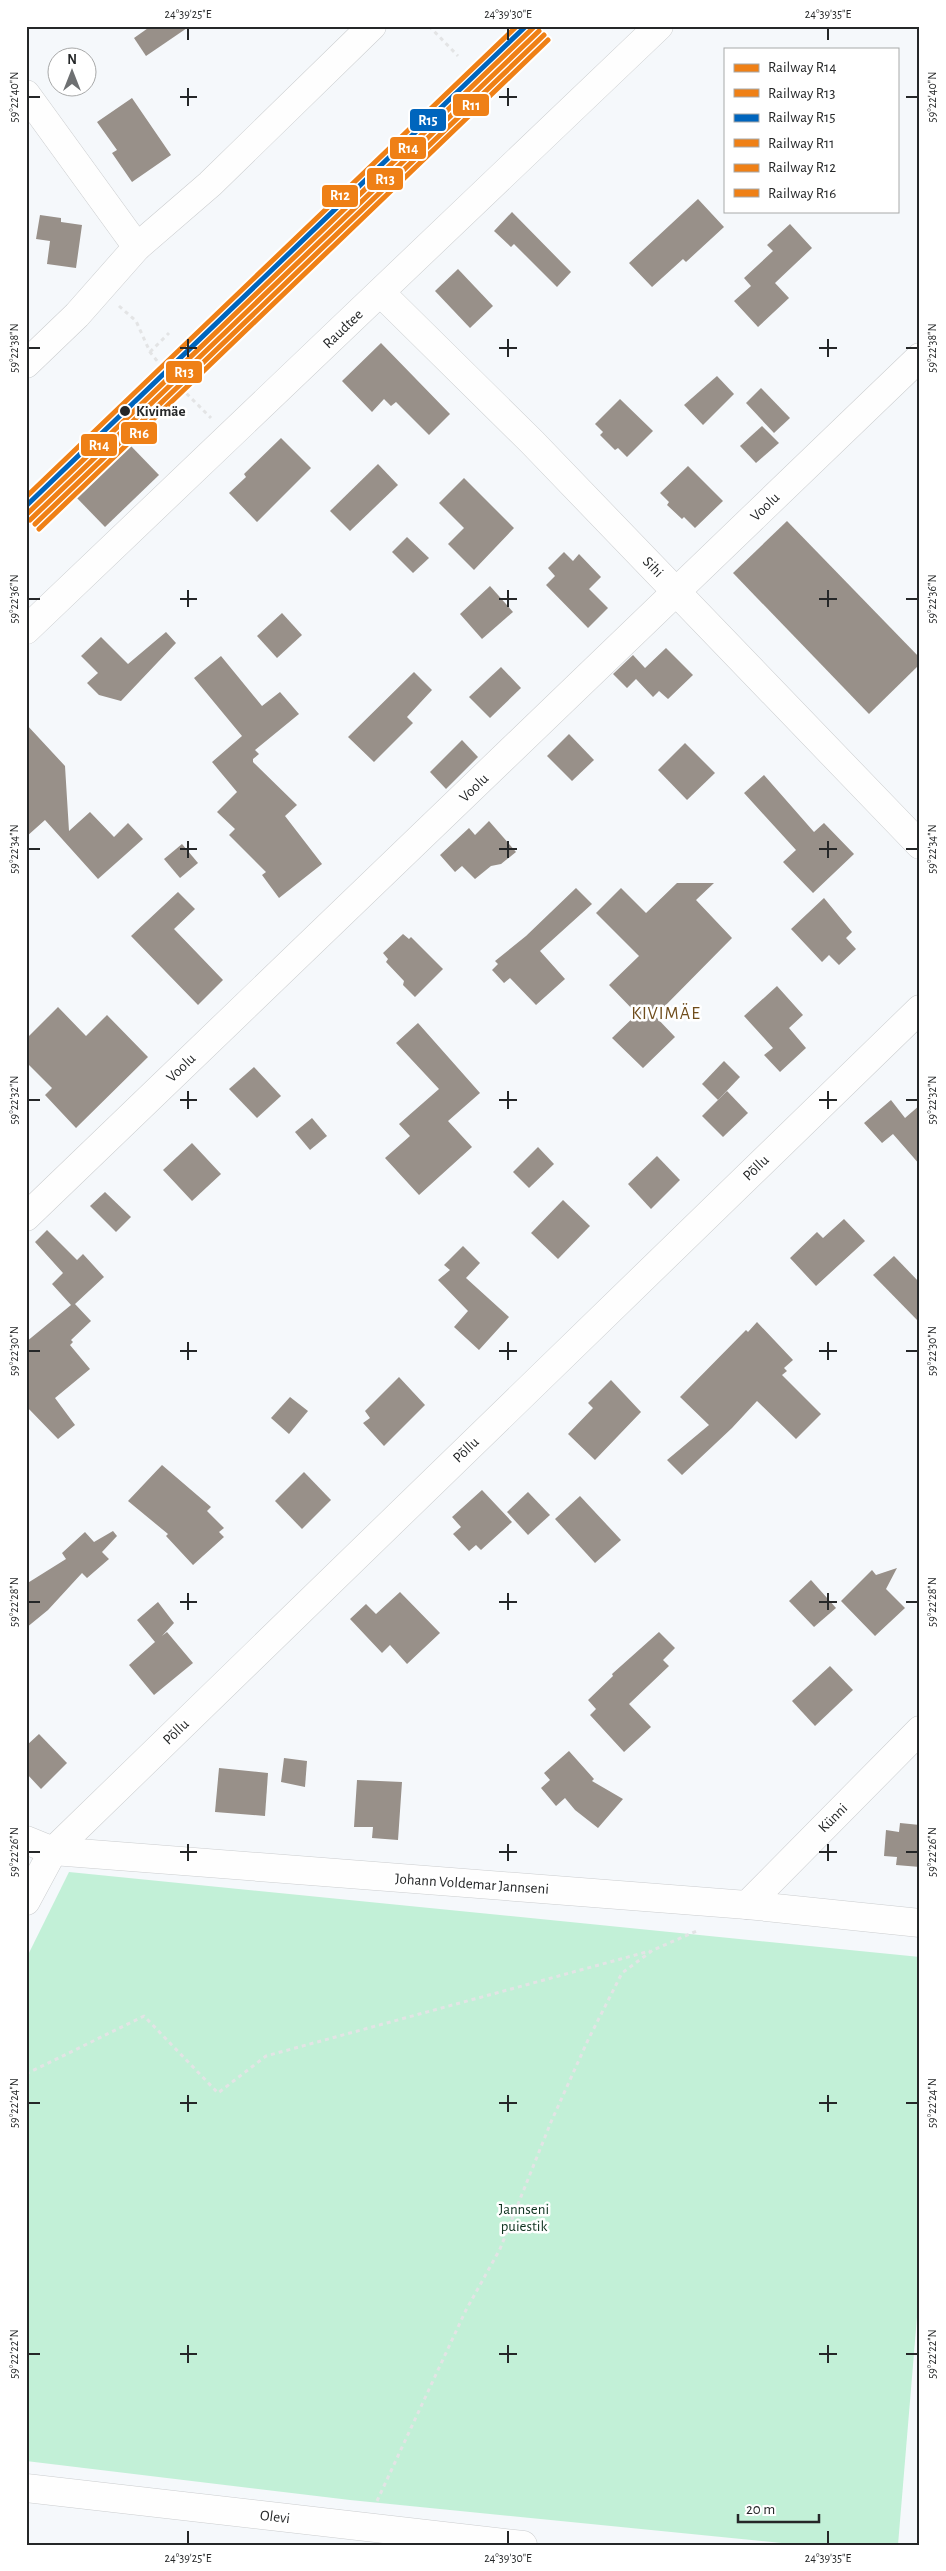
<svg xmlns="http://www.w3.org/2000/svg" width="946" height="2571" font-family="'Alegreya Sans',sans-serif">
<rect width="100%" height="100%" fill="#f5f8fb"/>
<path fill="#c2f0d7" d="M69,1872L920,1957V2281L898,2545H801L350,2500L26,2461V1959Z"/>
<g fill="#989089">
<path d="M151,26H190L146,56L134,38Z"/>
<path d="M132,98L171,155L132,182L112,153L117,150L97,122Z"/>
<path d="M698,199L724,227L686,262L683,259L652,287L629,263Z"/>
<path d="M512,212L571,272L557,287L514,244L511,247L494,231Z"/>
<path d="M40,215L61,218V222L82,225L76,268L47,264L50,241L36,239Z"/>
<path d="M790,224L812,248L775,283L789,298L758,327L734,301L751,286L744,278L773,251L767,245Z"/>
<path d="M458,269L493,306L470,328L435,291Z"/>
<path d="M381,343L450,414L429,435L396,402L391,406L384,399L372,412L342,381Z"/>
<path d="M717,376L734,394L703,425L684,405Z"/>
<path d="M761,388L790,418L774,433L746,403Z"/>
<path d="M620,399L653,431L627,457L618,448L615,450L600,435L603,432L595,424Z"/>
<path d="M762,426L779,443L756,463L740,446Z"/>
<path d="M281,438L311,468L257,522L229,493L246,477L244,474Z"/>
<path d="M129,444L159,475L105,527L75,496Z"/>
<path d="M378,464L398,485L350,531L330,511Z"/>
<path d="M688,466L723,501L695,528L684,517L682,519L667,505L669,502L660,493Z"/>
<path d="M464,478L514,528L474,570L448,544L464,528L439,503Z"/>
<path d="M787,521L920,658V664L869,714L733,573Z"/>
<path d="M407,537L429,558L413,573L392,552Z"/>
<path d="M564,552L573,561L579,554L601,577L589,589L608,608L588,628L546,585L555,576L548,568Z"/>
<path d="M490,586L513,612L482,639L460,614Z"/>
<path d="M282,613L302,635L277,658L257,636Z"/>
<path d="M166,632L176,643L121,701L99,695L87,683L98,673L81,656L101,637L128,664Z"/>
<path d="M666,648L693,675L668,699L659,691L653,697L636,679L627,688L613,674L633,655L645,668Z"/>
<path d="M221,656L262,706L280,692L299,714L255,750L259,754L253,759V762L297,805L285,816L322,864L279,898L262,875L266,872L229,835L235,829L217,812L237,792L212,762L242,736L194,678Z"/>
<path d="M501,667L521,688L490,718L469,697Z"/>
<path d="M414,672L432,690L407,717L413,723L374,762L348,737Z"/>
<path d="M26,724L65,766L69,831L90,812L114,837L128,823L143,839L98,879L45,820L26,837Z"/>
<path d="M569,734L594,760L572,781L547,756Z"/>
<path d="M462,740L478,757L446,789L430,772Z"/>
<path d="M685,743L715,773L687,800L658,770Z"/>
<path d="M764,775L814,832L824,823L854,854L813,893L783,862L796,850L744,793Z"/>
<path d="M489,821L516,852L501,864L491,866L475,879L462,866L455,872L440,855L469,828L475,835Z"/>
<path d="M182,844L198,863L180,878L164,859Z"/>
<path d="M677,883H714L696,900L732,938L655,1016L675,1037L643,1068L612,1038L637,1014L609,985L639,956L596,913L621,888L646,913Z"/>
<path d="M576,888L592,904L540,951L565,979L536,1005L510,978L504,983L492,970L498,964L495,961L526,936Z"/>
<path d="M178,892L195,909L174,929L223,980L198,1005L131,936Z"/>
<path d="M824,898L852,932L846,938L856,949L839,965L829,955L822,962L791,929Z"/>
<path d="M403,934L409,939L411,937L443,969L415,997L403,985L404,981L386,962L388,959L383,953Z"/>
<path d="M777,986L803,1015L789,1028L806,1048L780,1072L764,1055L773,1048L744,1016Z"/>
<path d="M58,1007L86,1036L107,1015L148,1057L76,1128L45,1095L52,1088L26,1062V1039Z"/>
<path d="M418,1023L480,1093L448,1121L472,1147L419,1195L385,1158L410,1136L399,1124L439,1089L396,1043Z"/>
<path d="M724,1061L740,1077L718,1100L702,1084Z"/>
<path d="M254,1067L281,1096L257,1118L229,1089Z"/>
<path d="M727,1091L748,1113L723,1137L702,1116Z"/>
<path d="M891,1100L905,1118L920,1105V1165L893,1134L882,1143L864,1123Z"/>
<path d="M312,1118L327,1136L310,1150L295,1132Z"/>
<path d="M192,1143L221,1174L192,1201L163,1170Z"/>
<path d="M538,1147L554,1164L529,1188L513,1172Z"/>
<path d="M657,1156L680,1180L651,1209L628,1184Z"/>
<path d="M105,1192L131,1217L116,1232L90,1206Z"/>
<path d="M563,1200L590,1226L558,1259L531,1233Z"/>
<path d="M844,1219L865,1241L816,1286L790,1258L817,1232L823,1238Z"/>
<path d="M47,1230L77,1260L83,1254L104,1277L75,1304L91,1321L71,1340L73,1342L70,1345L90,1369L55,1398L75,1425L58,1439L26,1406V1342L71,1305L52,1284L63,1273L35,1242Z"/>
<path d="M463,1246L480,1263L466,1278L509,1317L479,1350L454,1327L468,1311L438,1280L450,1270L444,1265Z"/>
<path d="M894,1256L920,1283V1323L873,1275Z"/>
<path d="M757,1322L793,1360L784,1368L787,1371L782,1375L821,1414L796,1439L757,1401L732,1428L682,1475L667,1460L709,1425L680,1397L746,1330L748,1332Z"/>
<path d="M399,1377L425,1405L384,1446L363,1423L370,1418L365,1411Z"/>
<path d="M611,1380L641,1412L595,1460L568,1434L593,1408L588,1403Z"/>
<path d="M290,1397L308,1411L289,1434L271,1418Z"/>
<path d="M162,1465L211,1507L207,1511L224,1528L219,1532L224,1537L193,1565L166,1536L168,1534L128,1501Z"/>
<path d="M304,1472L331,1500L302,1529L275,1501Z"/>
<path d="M482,1490L512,1522L481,1550L476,1545L469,1551L453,1534L461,1527L452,1517Z"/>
<path d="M528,1492L550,1515L528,1535L507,1512Z"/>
<path d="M580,1496L621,1540L595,1563L555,1519Z"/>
<path d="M113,1531L117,1536L102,1552L109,1559L87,1578L82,1573L48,1610L26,1628V1584L66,1559L62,1553L85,1532L94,1542Z"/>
<path d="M897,1568L886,1589L905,1608L875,1636L841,1601L872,1570L876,1575Z"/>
<path d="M811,1580L836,1608L814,1627L789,1601Z"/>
<path d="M400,1592L440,1633L407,1664L390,1645L382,1653L350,1619L366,1604L376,1614Z"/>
<path d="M158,1602L174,1623L162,1636L167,1632L193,1663L154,1695L129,1665L155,1642L137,1620Z"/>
<path d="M659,1632L675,1648L663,1660L669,1666L629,1704L651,1727L624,1752L590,1715L596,1709L588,1700L613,1676L612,1674Z"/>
<path d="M830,1666L853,1690L815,1726L792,1701Z"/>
<path d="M39,1734L67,1763L41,1789L26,1773V1746Z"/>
<path d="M569,1751L594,1779L592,1781L623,1799L598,1828L575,1810L565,1798L556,1806L541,1788L550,1780L544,1773Z"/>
<path d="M284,1758L307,1761L305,1787L281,1782Z"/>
<path d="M219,1768L268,1773L265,1816L215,1812Z"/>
<path d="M357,1780L402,1782L398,1840L372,1838L373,1827H354Z"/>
<path d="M900,1823L920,1825V1867L896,1865L897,1857L884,1856L886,1830L899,1832Z"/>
</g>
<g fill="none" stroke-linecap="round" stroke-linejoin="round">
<defs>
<g id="minor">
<path d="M26,94L137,247"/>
<path d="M381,293L532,442L920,845"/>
<path d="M26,364L77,315L137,247L210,184L372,26"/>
<path d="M26,630L659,26"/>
<path d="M26,1217L920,357"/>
<path d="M26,1840L53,1851L747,1905L920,1923"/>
<path d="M26,1901L53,1851L920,1009"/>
<path d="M747,1905L920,1730"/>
<path d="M26,2488L523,2545"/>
</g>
</defs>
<use href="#minor" stroke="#cbcdcf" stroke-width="29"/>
<g stroke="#e3e4e5" stroke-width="3" stroke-dasharray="4 4" stroke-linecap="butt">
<path d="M429,26L458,56"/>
<path d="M119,306L136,321L150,352L170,377L211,418"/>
<path d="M150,352L169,333"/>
<path d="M39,520L181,388"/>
<path d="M26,2074L144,2016L218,2093L266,2056L650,1951"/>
<path d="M377,2501L466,2310L500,2249L551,2122L588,2040L622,1973L653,1950L699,1930"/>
</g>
<use href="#minor" stroke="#fefefe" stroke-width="28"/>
<defs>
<path id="rail-1" d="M26,515L535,26"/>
<path id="rail-2" d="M30,520L539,31"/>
<path id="rail-3" d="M26,506L526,26"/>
<path id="rail-4" d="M35,524L544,35"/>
<path id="rail-5" d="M26,497L517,26"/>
<path id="rail-6" d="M39,529L548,40"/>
</defs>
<use href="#rail-1" stroke="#fff" stroke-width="9"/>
<use href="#rail-2" stroke="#fff" stroke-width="9"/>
<use href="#rail-3" stroke="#fff" stroke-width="9"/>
<use href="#rail-4" stroke="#fff" stroke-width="9"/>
<use href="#rail-5" stroke="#fff" stroke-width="9"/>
<use href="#rail-6" stroke="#fff" stroke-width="9"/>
<use href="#rail-1" stroke="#ef8016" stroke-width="5"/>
<use href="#rail-2" stroke="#ef8016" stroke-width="5"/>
<use href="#rail-3" stroke="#0065bd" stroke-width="5"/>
<use href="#rail-4" stroke="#ef8016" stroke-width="5"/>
<use href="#rail-5" stroke="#ef8016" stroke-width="5"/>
<use href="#rail-6" stroke="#ef8016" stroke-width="5"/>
</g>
<path fill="none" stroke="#252728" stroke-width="2" d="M188,28V40M508,28V40M828,28V40M188,88V106M508,88V106M28,97H40M180,97H197M499,97H517M906,97H918M188,339V357M508,339V357M828,339V357M28,348H40M180,348H197M499,348H517M819,348H837M906,348H918M188,590V607M508,590V607M828,590V607M28,599H40M180,599H197M499,599H517M819,599H837M906,599H918M188,841V858M508,841V858M828,841V858M28,849H40M180,849H197M499,849H517M819,849H837M906,849H918M188,1091V1109M508,1091V1109M828,1091V1109M28,1100H40M180,1100H197M499,1100H517M819,1100H837M906,1100H918M188,1342V1360M508,1342V1360M828,1342V1360M28,1351H40M180,1351H197M499,1351H517M819,1351H837M906,1351H918M188,1593V1610M508,1593V1610M828,1593V1610M28,1602H40M180,1602H197M499,1602H517M819,1602H837M906,1602H918M188,1844V1861M508,1844V1861M828,1844V1861M28,1852H40M180,1852H197M499,1852H517M819,1852H837M906,1852H918M188,2095V2112M508,2095V2112M828,2095V2112M28,2103H40M180,2103H197M499,2103H517M819,2103H837M906,2103H918M188,2345V2363M508,2345V2363M828,2345V2363M28,2354H40M180,2354H197M499,2354H517M819,2354H837M906,2354H918M188,2531V2544M508,2531V2544M828,2531V2544"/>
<circle fill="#252728" stroke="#fff" stroke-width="2" cx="125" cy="411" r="6"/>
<g text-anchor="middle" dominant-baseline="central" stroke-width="5" stroke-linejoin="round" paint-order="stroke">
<g font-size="15" fill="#252728" stroke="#fff">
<text transform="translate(343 329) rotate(-44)">Raudtee</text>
<text transform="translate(765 507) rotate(-44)">Voolu</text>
<text transform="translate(653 567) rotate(46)">Sihi</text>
<text transform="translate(474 788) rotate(-44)">Voolu</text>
<text transform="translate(181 1068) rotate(-44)">Voolu</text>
<text transform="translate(756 1168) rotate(-44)">Põllu</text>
<text transform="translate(466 1450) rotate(-44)">Põllu</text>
<text transform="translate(176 1732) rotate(-44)">Põllu</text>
<text transform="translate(833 1818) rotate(-45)">Künni</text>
<text transform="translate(472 1884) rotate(4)">Johann Voldemar Jannseni</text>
<text transform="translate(275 2517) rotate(7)">Olevi</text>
</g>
<g font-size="15" font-weight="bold" fill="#252728" stroke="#fff" text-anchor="start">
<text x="136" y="411">Kivimäe</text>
</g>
<g font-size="15" fill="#103421" stroke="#fff">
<text x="524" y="2209">Jannseni<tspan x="524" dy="17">puiestik</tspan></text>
</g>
<g font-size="18" letter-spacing="1" fill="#6f4c1b" stroke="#fff">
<text x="666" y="1014">KIVIMÄE</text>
</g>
</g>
<g stroke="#fff" stroke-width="2">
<rect x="452" y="93" width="38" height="24" rx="5" fill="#ef8016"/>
<rect x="409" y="108" width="38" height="24" rx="5" fill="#0065bd"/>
<rect x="389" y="136" width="38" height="24" rx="5" fill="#ef8016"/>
<rect x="366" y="167" width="38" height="24" rx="5" fill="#ef8016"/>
<rect x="321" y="184" width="38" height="24" rx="5" fill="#ef8016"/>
<rect x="165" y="360" width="38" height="24" rx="5" fill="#ef8016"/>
<rect x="120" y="421" width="38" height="24" rx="5" fill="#ef8016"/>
<rect x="80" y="433" width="38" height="24" rx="5" fill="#ef8016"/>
</g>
<g font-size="14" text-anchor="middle" font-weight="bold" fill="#fff">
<text x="471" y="110">R11</text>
<text x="428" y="125">R15</text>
<text x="408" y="153">R14</text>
<text x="385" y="184">R13</text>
<text x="340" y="200">R12</text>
<text x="184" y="377">R13</text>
<text x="139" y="438">R16</text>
<text x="99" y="450">R14</text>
</g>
<rect width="946" height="2571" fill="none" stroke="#ffffff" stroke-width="55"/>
<rect x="724" y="48" width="175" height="165" fill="#ffffff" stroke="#a8a9a9"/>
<rect x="734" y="64" width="25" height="8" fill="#ef8016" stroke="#a8a9a9"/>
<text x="768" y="72" font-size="15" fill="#252728">Railway R14</text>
<rect x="734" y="89" width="25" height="8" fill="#ef8016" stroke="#a8a9a9"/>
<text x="768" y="98" font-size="15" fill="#252728">Railway R13</text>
<rect x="734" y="114" width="25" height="8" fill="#0065bd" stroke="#a8a9a9"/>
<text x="768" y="122" font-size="15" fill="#252728">Railway R15</text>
<rect x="734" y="139" width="25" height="8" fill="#ef8016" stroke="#a8a9a9"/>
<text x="768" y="148" font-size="15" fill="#252728">Railway R11</text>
<rect x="734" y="164" width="25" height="8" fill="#ef8016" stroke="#a8a9a9"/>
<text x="768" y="172" font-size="15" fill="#252728">Railway R12</text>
<rect x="734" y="189" width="25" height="8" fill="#ef8016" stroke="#a8a9a9"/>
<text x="768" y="198" font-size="15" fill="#252728">Railway R16</text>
<g transform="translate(72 72)"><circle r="24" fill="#ffffff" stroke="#a8a9a9"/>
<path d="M0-4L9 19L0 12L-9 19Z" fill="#6e7072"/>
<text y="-8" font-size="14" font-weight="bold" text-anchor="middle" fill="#252728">N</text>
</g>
<path d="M738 2514v8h81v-8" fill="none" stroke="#252728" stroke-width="2.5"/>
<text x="746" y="2514" font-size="15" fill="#252728" stroke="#ffffff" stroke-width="4" paint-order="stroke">20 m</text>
<rect x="28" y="28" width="890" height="2516" fill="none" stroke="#252728" stroke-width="2"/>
<g font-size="12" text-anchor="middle" fill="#252728">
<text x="188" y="18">24°39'25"E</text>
<text x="508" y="18">24°39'30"E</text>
<text x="828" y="18">24°39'35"E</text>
<text transform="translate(14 97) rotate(-90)" y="4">59°22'40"N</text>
<text transform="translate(932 97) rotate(-90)" y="4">59°22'40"N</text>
<text transform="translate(14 348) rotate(-90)" y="4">59°22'38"N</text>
<text transform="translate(932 348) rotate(-90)" y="4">59°22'38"N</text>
<text transform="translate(14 599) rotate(-90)" y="4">59°22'36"N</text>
<text transform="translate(932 599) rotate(-90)" y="4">59°22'36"N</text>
<text transform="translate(14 849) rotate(-90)" y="4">59°22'34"N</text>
<text transform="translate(932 849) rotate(-90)" y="4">59°22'34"N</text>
<text transform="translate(14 1100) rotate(-90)" y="4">59°22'32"N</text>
<text transform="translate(932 1100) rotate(-90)" y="4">59°22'32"N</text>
<text transform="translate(14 1351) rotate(-90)" y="4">59°22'30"N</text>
<text transform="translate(932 1351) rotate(-90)" y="4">59°22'30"N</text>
<text transform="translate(14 1602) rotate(-90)" y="4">59°22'28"N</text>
<text transform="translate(932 1602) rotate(-90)" y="4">59°22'28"N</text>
<text transform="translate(14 1852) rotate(-90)" y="4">59°22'26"N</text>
<text transform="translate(932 1852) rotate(-90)" y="4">59°22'26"N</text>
<text transform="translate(14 2103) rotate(-90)" y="4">59°22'24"N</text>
<text transform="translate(932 2103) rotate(-90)" y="4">59°22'24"N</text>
<text transform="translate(14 2354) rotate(-90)" y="4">59°22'22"N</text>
<text transform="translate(932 2354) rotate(-90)" y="4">59°22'22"N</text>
<text x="188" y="2562">24°39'25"E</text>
<text x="508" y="2562">24°39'30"E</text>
<text x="828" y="2562">24°39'35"E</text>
</g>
</svg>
